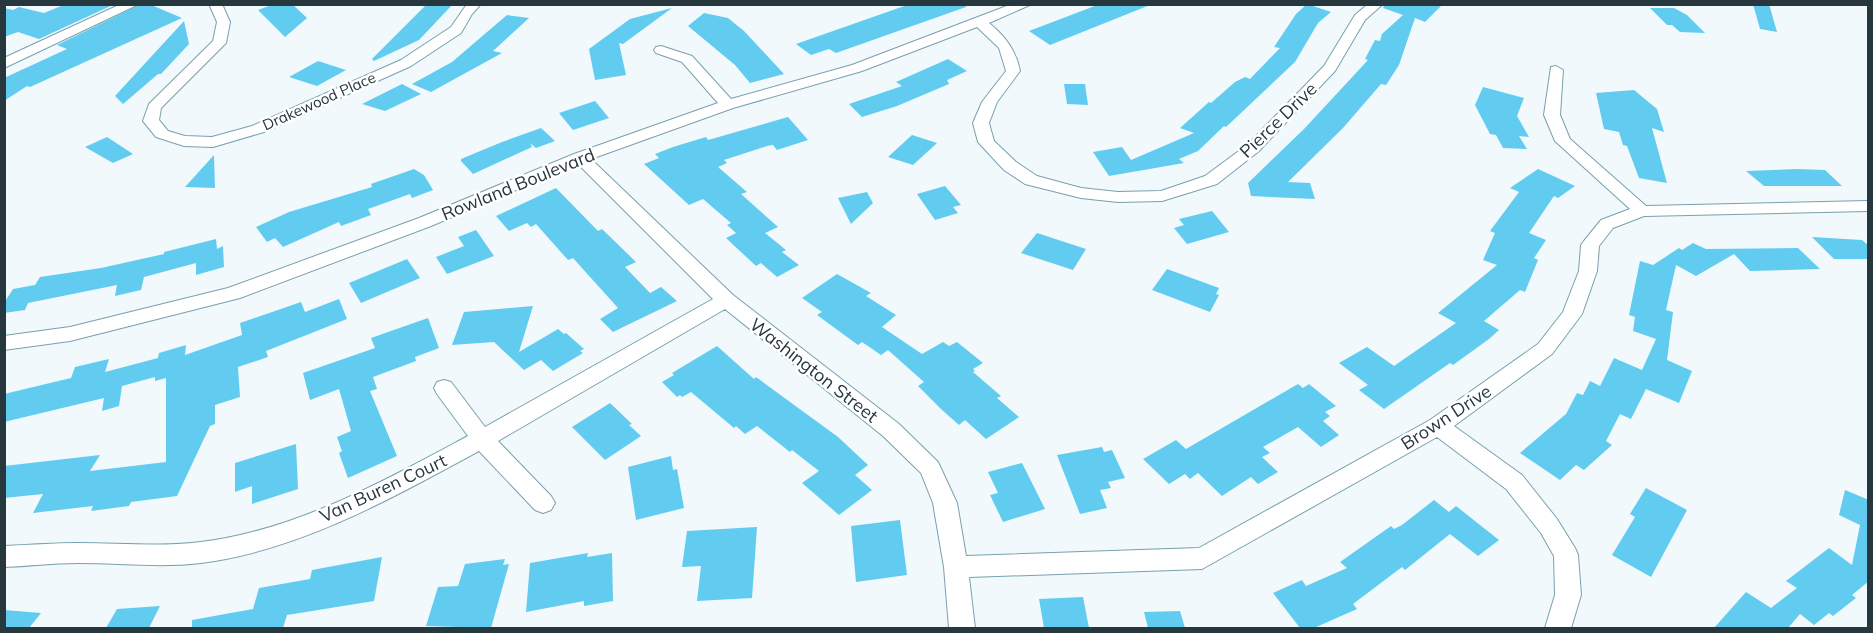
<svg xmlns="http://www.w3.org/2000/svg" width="1873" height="633" font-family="Mulish,sans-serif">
<rect width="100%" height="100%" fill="#f1f9fc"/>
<g fill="#61ccf0">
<path d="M66,4H115L39,39L18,32L4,37V8L13,10L19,7L44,13Z"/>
<path d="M141,4H149L182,18L30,87L27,86L4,101V78L67,49L57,45Z"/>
<path d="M274,4H292L307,18L285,37L258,10Z"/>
<path d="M427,4H453L419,40L374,61L372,59Z"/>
<path d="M910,4H966V7L836,53L829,49L811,55L796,44Z"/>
<path d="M1100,4L1150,5L1050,45L1029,31Z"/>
<path d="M1307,4L1331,12L1318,23L1295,62L1226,127L1224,126L1198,151L1179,159L1184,163L1109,176L1093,152L1122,147L1131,160L1194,133L1180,128L1209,102L1211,103L1235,82L1245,77L1250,79L1280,48L1274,47L1296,14Z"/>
<path d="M1385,4H1443L1425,22L1415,18L1399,65L1386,85L1381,84L1343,128L1288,182L1310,183L1315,199L1251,196L1248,183L1304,129L1368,60L1365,59L1375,40L1380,41L1382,34L1403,15L1383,8Z"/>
<path d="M1753,4H1769L1777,32L1760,29Z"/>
<path d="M672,8L623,44L619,43L626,75L595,80L589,49L630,19Z"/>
<path d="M1650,8H1674L1687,15L1705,33L1680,32L1672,25H1667Z"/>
<path d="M704,13L728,18L744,31L784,74L750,83L735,65L688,26Z"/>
<path d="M507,15L529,18L493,51L502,53L431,92L412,84L452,62Z"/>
<path d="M184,21L189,44L161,74H158L123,104L115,96Z"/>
<path d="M948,59L967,71L947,80L949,84L897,106L862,117L849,104L902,86L896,82Z"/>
<path d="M318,61L346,70L317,86L289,77Z"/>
<path d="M402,84L421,94L385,111L362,104Z"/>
<path d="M1064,84H1085L1088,105L1067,104Z"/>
<path d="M1483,87L1524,98L1517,116L1529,137L1519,136L1527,149L1503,148L1496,135L1490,134L1475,105Z"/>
<path d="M1634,90L1657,109L1664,132L1652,128L1667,183L1639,178L1627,146L1623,145L1619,132L1604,129L1596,93Z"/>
<path d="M595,101L609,118L573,130L559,113Z"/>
<path d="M788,117L808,140L777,150L773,145L767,146L724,160L727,163L718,167L747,192L741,194L778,227L765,233L786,250L782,252L799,265L777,277L761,263L756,266L726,238L736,233L727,225L731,223L703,199L689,205L644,164L659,158L655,154L673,147L706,137L708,140Z"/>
<path d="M541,128L555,141L536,148L530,143L532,147L473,174L461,161V159L502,142Z"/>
<path d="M912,135L937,143L913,165L888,157Z"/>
<path d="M107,137L133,154L113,163L85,147Z"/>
<path d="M214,155L215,188L185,187Z"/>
<path d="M414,169L424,175L433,190L412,198L410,194L368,209L371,215L341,226L339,222L283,247L275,238L267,242L256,227L289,212L372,187L371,184Z"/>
<path d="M1538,169L1575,186L1558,198L1554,196L1529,233L1546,240L1534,258L1538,260L1525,292L1520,290L1484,321L1499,330L1489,339L1453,365L1450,363L1384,409L1359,390L1368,385L1339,363L1367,347L1394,366L1456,323L1438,313L1497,265L1483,260L1495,233L1490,231L1519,192L1510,188Z"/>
<path d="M1797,169L1825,170L1842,186H1764L1746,171Z"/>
<path d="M945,186L961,205L953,207L958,213L935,220L917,194Z"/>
<path d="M556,188L598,231L602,229L636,262L625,267L650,293L661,287L677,301L613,332L600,319L618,308L573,258L568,260L536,224L531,227L527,223L509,231L496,216Z"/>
<path d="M867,192L873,203L851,224L838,198Z"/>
<path d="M1212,211L1229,232L1187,244L1174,228L1184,225L1179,219Z"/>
<path d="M476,230L494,256L447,274L436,257L464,246L458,237Z"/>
<path d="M1037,233L1086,249L1073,270L1021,253Z"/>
<path d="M1812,237L1862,240L1869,246V259H1834Z"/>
<path d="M216,239L217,249L223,246L224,267L196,275V263L144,277L141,290L115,296L117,285L28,303L25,310L4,313V303L13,289L35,285L40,277L101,268L164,254V252Z"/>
<path d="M1693,243L1706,249L1798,248L1820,269L1750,271L1734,254L1696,276L1676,265L1666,310L1673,312L1667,360L1692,371L1679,403L1646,389L1631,419L1620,414L1606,441L1612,445L1584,470L1576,465L1560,480L1520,453L1566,414L1577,393L1583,395L1590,381L1600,386L1614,358L1642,370L1656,339L1633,331L1635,317L1629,315L1640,261L1653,265L1679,248L1682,250Z"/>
<path d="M407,259L420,278L361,303L349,283Z"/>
<path d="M1167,269L1219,288L1216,294L1219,295L1210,312L1152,290Z"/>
<path d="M837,274L871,293L866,296L896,315L882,327L922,354L943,342L949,346L957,342L983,363L973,369L975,371L973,372L1001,396L997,398L1019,417L986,439L965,420L959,425L941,409L918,386L924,382L888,350L881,355L862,342L858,345L817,315L822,312L802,298Z"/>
<path d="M339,299L347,319L266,351L268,357L238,367L240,397L215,405V424L210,426L177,496L131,502L129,506L91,511L93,506L33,513L43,494L4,498V466L100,455L90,471L166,462V378L155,381V377L122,386L119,406L102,411L104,398L4,422V394L71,378L75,367L109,359L105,372L158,358L159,353L186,345L185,355L242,335L240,323L301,302L305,312Z"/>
<path d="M533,306L519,352L558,329L564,334L566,333L584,349L580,351L583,353L553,371L541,360L524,370L494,342L452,345L464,312Z"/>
<path d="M428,318L439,348L415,357L416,361L373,377L377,389L370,391L397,456L348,478L339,453L342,451L337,437L351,431L339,389L310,400L303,373L375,348L371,338Z"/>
<path d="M717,346L754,379L756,377L838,437L868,465L855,475L872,490L839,515L802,483L819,471L792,450L790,452L757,426L745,434L736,426L734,428L691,392L682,397L680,395L677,397L662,382L674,375L672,373Z"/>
<path d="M1298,384L1303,388L1309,384L1336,406L1325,412L1330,416L1323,421L1339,435L1321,447L1298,427L1263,447L1270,453L1262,457L1278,472L1258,484L1251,477L1222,496L1198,473L1190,479L1185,474L1169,484L1143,459L1176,440L1186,449Z"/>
<path d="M610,403L632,424L629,425L641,436L605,460L572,427Z"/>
<path d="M296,444L298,489L252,504V486L235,492V463Z"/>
<path d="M1102,447L1104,452L1112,450L1125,478L1108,482L1111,488L1100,490L1107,508L1080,514L1057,455Z"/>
<path d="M671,456L673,470L677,469L684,508L636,520L628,467Z"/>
<path d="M1022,463L1045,509L1003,522L990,495L998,493L988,472Z"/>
<path d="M1646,488L1687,510L1651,577L1612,555L1635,517L1630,514Z"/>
<path d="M1845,490L1869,500V581L1852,595L1856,598L1833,616L1829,613L1814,625L1800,614L1788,628H1714L1746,592L1771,608L1797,588L1786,581L1829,548L1852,565L1860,525L1839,515Z"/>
<path d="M1434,500L1449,512L1456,506L1499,540L1478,556L1450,534L1405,570L1402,567L1353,604L1357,609L1314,628H1300L1273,593L1302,580L1306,586L1347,568L1340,562L1391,526L1394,529L1402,525Z"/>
<path d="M900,520L907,575L856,582L851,526Z"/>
<path d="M757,527L752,598L697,601L701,566L682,567L687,531Z"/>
<path d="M588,553L587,557L612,553L613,601L584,606V601L526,612L530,563Z"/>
<path d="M382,557L374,601L287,615L283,628H192V620L253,609L259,588L310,579L312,570Z"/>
<path d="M505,559L503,565L509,564L491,628L426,626L438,587L458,586L465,564Z"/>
<path d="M1083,597L1089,628H1044L1039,599Z"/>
<path d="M160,606L149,628H106L117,609Z"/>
<path d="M4,610L41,613L29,628H4Z"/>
<path d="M1180,611L1185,628H1148L1144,612Z"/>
</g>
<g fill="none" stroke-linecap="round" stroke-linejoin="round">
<defs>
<g id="minor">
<path d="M121,4H139L4,68V58Z"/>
<path d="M209,4H222L230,22L226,43L161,108L159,120L168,131L185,136L212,137L252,126L401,60L451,27L467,4H481L472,14L461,33L411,66L264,132L213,147L184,146L156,137L143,121L149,104L213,41L217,22Z"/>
<path d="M1012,4H1032L989,23C1005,36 1016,50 1020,71L997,102L989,123L994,141L1016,162L1037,176L1081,188L1118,192L1161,191L1205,176L1247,145L1324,66L1355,15L1368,4H1383L1365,20L1335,71L1259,151L1217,184L1162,201L1118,202L1081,198L1025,184L1004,170L978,142L973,123L982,102L1006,71L999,48L977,27L862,71L733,108L591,159L733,295L899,424L938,462L957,503L966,556L1199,548L1430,420L1538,344L1563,312L1579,271L1581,245L1584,241L1601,220L1630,209L1555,141L1544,115L1551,67L1556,66L1563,70L1560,115L1570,139L1646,206L1868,201V211L1644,216L1613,228L1599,246L1597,271L1582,314L1552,354L1454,426L1522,475L1557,519L1575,548L1578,555L1581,595L1571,628H1545L1555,595L1554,556L1541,533L1506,489L1437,437L1202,569L969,577L975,628H949L944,567L933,503L921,473L883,436L725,309L498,441L551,496L555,503L551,510L543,513L535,510L479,451C392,498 301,550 201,563C160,568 119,563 78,563C53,563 29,566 4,567V546C29,545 53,543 78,543C119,543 160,547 201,542C297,530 384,481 468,436L437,394L434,388L437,382L444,380L451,382L485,427L713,299L578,164L431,226L240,298L70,341L4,350V336L70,327L228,288L419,218L574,154L718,103L682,62L656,53L654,50L656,47L661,46L692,56L731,99L852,65Z"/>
</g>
</defs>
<use href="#minor" stroke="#78a0ae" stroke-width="2"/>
<use href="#minor" fill="#fff" fill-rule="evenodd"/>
</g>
<g text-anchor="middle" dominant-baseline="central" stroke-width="5" stroke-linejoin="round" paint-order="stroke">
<g font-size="15" fill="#27373e" stroke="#fff">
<text transform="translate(319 101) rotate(-24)">Drakewood Place</text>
</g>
<g font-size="18" fill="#27373e" stroke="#fff">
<text transform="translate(1278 120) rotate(-44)">Pierce Drive</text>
<text transform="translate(518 184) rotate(-22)">Rowland Boulevard</text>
<text transform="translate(814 370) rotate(38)">Washington Street</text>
<text transform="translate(1446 417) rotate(-33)">Brown Drive</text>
<text transform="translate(383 488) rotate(-25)">Van Buren Court</text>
</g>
</g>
<rect width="1873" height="633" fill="none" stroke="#27373e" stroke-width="12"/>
</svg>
